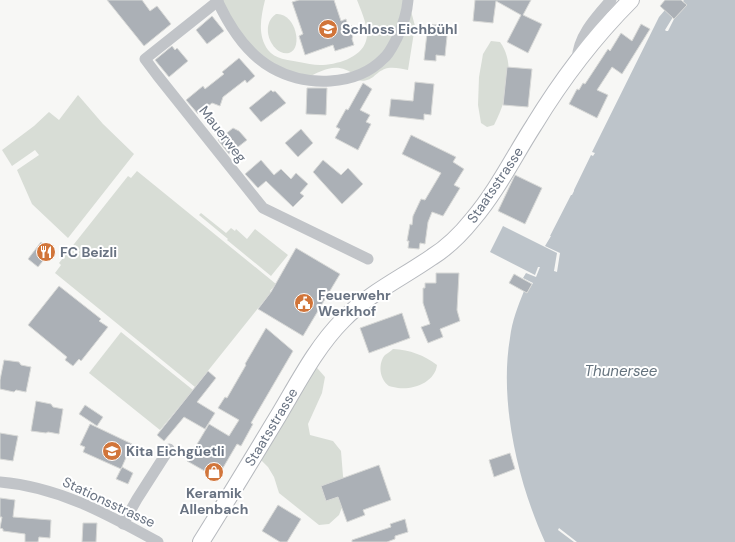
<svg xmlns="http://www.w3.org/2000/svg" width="735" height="542" font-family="'DM Sans',sans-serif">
<rect width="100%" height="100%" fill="#f7f7f5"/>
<g fill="#d8ddd6">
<path d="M217,0H265C261,17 257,35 268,50C275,59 288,60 299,62C306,63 313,65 320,65C336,65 361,58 366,41C370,29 361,11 357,0H408L415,26L408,70C402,69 395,67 388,68C374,71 374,84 356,80V76C338,61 324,69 305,79L262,61Z"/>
<path d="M276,14C295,12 304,48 289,53C273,57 258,26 276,14Z"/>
<path d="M491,41L500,42C517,65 506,102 494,125L487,127L481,123L478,105L479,77L483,54Z"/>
<path d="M78,95L103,124L134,154L68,238L32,204L17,170L39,155L35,150L12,166L2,150L34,126L49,112L59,120Z"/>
<path d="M137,171L276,284L270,291L271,292L195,387L55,273L61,265L59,263L128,176L131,178Z"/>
<path d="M201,213L226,233L231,228L235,231L236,229L247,239L255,229L288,255L271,276L227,240L228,239L199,215Z"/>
<path d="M121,332L193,390L160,430L89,373Z"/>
<path d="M393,349C410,350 424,355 437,365C435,382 414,390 398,388C395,387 391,387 389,386C379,379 378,363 385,355C388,353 391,351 393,349Z"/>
<path d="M311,361L325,377L322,393L308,424L310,435L333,441L341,451L343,476L347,495L339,515L329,524L319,525L279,493L274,477L268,467L255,454Z"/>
</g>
<path fill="#bdc4ca" d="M684,0H735V542H577L559,528L558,530L574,542H545C518,483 499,402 510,338C512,321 518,306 524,291L527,293L533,283L523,278L526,273L536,277L540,267H538L535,275L490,252L503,226L557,253L554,271L557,272L560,253L545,246L551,236H550L571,195H572L574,191V190L591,155L593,156L595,153L592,152L659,17L665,10L673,17L665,30L666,31H668L674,19L687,5L683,1Z"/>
<g fill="#abb0b6" stroke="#d8d9d7">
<path d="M107,0H142L150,11L157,6L171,24L144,46Z"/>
<path d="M299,0H334L341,21L346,19L347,23L352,26L354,31L352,39L354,45L335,51L333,45L305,55L299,36L303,34L292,2Z"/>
<path d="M475,0H531L523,15L542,24L528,53L507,42L521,15L496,1L493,23L473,21Z"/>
<path d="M665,0H681L687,5L674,19L660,6Z"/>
<path d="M212,16L224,31L207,44L196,30Z"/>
<path d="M428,24L448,26L445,56L436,55V61L424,60Z"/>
<path d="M641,24L650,29L622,74L612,67L597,90L608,95L597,118L569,104L577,89L579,90L583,83L585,84L608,49L610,51L621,33L632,41Z"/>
<path d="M172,46L175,50L177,48L188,61L169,77L155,60Z"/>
<path d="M239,58L255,76L247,83L245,80L223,97L220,106L212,103L198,114L186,100L203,86L205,89L224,74L222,72Z"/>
<path d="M507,67L532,69L528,107L503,105Z"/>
<path d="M415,82L434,84L431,115L424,114V120L389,116L391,99L413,101Z"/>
<path d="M363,83L372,89L360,110L370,115L366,122L371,124L358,150L335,138L340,129L336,127L346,109L348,110Z"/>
<path d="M307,88H327L326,115L306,114Z"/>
<path d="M271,90L273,92L275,91L286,103L261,122L249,108Z"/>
<path d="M233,128L239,131L247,140L229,154L218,140Z"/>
<path d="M301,129L313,143L298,157L285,143Z"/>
<path d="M411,135L456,157L453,162L464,169L454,185L460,188L443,216L432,212L428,222L425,244L420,243L419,249L408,248L409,241H407L410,224L412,225L413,216L421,199L425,200L441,173L402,154Z"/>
<path d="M261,160L274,175L281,169L291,179L296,173L308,184L300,193L304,196L293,207L266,181L258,188L245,174Z"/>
<path d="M323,160L341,175L348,168L363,184L342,204L313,172Z"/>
<path d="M515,175L542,188L525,224L498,211Z"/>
<path d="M41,242L51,251L38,267L28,259Z"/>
<path d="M296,248L340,274L303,336L258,309L271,292Z"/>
<path d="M436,273H459L457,310L460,321L440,329L443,337L428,343L421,327L430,324L423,303V288H425V283H436Z"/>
<path d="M514,274L532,284L527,293L509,283Z"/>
<path d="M59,286L101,319L99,321L108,327L81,361L79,359L73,366L65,360L67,357L28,325Z"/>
<path d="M402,313L410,338L369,353L360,328Z"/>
<path d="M266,328L293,351L251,423L253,424L241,446L237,444L217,478L187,461L209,424L229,436L239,420L218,408L225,397L227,398L246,365L245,364Z"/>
<path d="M4,360L19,362L21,365L31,367L26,392L16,390L14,392L0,389V380Z"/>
<path d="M208,371L216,378L197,402L215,413L205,429L184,417L164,441L157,435Z"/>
<path d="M36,401L51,404L53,407L63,409L59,434L48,432L46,433L31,431Z"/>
<path d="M85,405L103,417L97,426L79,414Z"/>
<path d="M90,424L132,444L121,469L83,452L85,447L80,445Z"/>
<path d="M0,433L18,436L13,461L0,459Z"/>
<path d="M510,453L515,469L494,477L489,460Z"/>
<path d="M379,465L391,500L363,510L365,515L347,522L338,497L326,501L321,486Z"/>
<path d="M122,467L133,473L128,484L116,479Z"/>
<path d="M0,498L15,500L13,517L51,520L50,538L39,537L38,542H25V534L3,531V529L0,528L2,517H0Z"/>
<path d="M278,505L301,519L287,542H280L262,531Z"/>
<path d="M405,519L408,532L395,536V539L387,542H352V540L391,527L390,524Z"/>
<path d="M83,523H97L96,542H82Z"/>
</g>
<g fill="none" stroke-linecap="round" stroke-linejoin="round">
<defs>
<path id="secondary" d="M201,542C228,499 254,456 280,413C299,381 317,346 343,320C369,293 402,278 432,257C448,247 461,234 473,219C497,191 514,156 534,125C562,79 593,38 631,0"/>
</defs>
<use href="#secondary" stroke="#b6b9be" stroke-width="18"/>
<g stroke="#c1c4c8" stroke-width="11">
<path d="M217,0C229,26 247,54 272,68C306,87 356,87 384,58C390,53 393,45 397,38C403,25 407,14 408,0"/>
<path d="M218,1L145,59L157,75L263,208L368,259"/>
<path d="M577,60C578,36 596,17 611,0"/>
<path d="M0,482C59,487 107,514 158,542"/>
<path d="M123,524L137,499L169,449"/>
</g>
<use href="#secondary" stroke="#fff" stroke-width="16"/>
</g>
<defs>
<symbol id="school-disc" viewBox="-11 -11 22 22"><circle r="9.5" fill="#d1753a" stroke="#fff"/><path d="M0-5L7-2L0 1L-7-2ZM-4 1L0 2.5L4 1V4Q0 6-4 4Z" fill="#fff"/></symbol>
<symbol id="restaurant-disc" viewBox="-11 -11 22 22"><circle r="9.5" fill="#d1753a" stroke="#fff"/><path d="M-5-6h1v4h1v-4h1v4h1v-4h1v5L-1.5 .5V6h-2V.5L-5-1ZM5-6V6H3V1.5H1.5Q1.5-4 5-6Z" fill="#fff"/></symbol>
<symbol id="civic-disc" viewBox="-11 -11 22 22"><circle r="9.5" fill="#d1753a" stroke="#fff"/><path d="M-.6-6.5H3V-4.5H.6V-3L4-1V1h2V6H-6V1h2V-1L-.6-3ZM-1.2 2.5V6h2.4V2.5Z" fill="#fff"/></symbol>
<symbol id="shop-disc" viewBox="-11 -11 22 22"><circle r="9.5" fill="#d1753a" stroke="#fff"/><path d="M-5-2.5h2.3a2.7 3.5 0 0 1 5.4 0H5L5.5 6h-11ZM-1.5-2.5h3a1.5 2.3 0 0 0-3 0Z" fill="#fff"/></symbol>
</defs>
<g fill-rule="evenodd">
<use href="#school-disc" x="317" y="18" width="22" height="22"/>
<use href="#restaurant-disc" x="35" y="241" width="22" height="22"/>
<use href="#civic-disc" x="293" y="292" width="22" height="22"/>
<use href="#school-disc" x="101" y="440" width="22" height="22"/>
<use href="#shop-disc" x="203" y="461" width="22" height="22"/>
</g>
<g text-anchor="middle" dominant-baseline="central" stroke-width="4" stroke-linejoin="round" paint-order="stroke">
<g font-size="14" font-weight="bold" fill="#697382" stroke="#fff" text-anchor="start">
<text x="342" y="29">Schloss Eichbühl</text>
<text x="60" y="252">FC Beizli</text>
<text x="318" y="295">Feuerwehr<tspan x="318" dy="16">Werkhof</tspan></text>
<text x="126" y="451">Kita Eichgüetli</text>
<text x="214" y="493" text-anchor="middle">Keramik<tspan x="214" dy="16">Allenbach</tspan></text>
</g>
<g font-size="14" fill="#697382" stroke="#fff">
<text transform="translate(223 134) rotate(52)">Mauerweg</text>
<text transform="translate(495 185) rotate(-56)">Staatsstrasse</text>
<text transform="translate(271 427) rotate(-59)">Staatsstrasse</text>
<text transform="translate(109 502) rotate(25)">Stationsstrasse</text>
</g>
<g font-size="15" font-style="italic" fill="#65737e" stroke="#fff">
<text x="621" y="371">Thunersee</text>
</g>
</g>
</svg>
